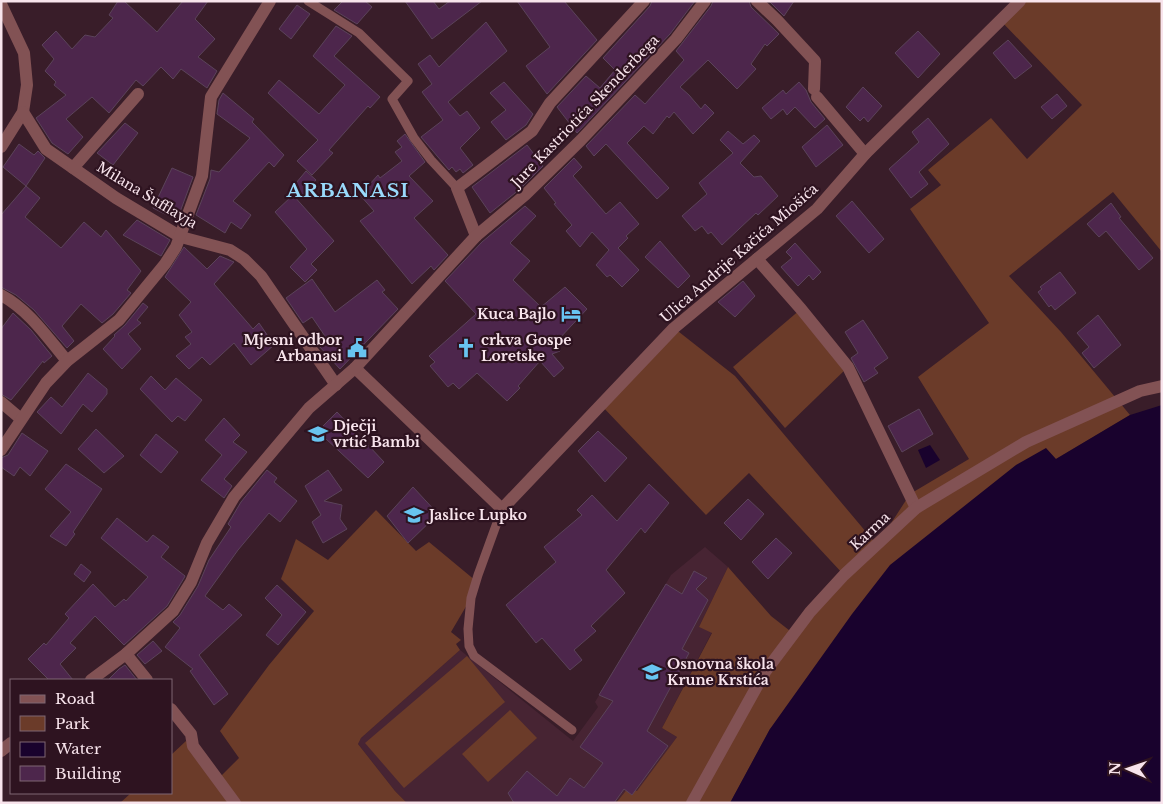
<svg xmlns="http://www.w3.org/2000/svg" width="1163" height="804" font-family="'Libre Baskerville',serif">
<rect width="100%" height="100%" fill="#391d29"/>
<path fill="#472433" d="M705,547L728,567L699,627L712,632L662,728L677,737L637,792L628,788L616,803H407L395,791L358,744L361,738L460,650L573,741L598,707L595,702L671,575Z"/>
<g fill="#6b3b29">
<path d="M1020,1H1162V252L1113,192L1009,276L1061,332L1130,415L1056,459L770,729L730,803H616L628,788L637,791L677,737L662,728L712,633L699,627L728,567L771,616L794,634L844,575L749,473L706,515L600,404L674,328L735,376L877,545L910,494L969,459L918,377L989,323L910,209L941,185L928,170L991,118L1027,159L1082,105L1001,21Z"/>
<path d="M801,309L848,367L785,428L733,367Z"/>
<path d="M376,510L416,551L429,542L476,581L471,598L451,632L461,640L456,644L460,650L361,738L358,744L395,791L407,803H120L131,793H171V755L186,741L218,779L239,758L220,731L269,665L314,611L281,579L296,539L328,560Z"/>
<path d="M467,656L505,702L404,788L365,743Z"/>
<path d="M510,710L537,738L488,782L462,754Z"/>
</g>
<g fill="#19022d">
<path d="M1162,405V803H730L770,729L852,614L890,565L1016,465L1046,448L1056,459L1130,415Z"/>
<path d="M930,445L940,460L926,468L918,450Z"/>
</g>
<g fill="#4d264c" stroke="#5b435a">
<path d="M118,1H124L157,32L183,1H208L195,19L215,39L198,57L217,71L207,88L181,69L173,79L161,67L143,86L136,80L109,113L92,97L66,119L83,137L68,154L52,143L36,118L66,95L54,85L56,82L45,71L54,59L42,45L56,31L72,49L85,35L95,37L113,18L109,15Z"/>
<path d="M343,1H365L372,7L357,24L334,10Z"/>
<path d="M405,1H433L439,9L450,1H482L432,39Z"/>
<path d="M517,1H564L597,40L547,94L526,66L550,47Z"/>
<path d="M652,1H695L670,34L577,133L557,107L586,76L600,88L615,70L603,58L650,6Z"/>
<path d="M713,1H749L751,7L779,34L767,46L765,44L751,64L756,69L737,89L708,60L680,87L689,95L701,109L705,104L714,113L693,134L674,112L669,118L667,116L653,134L644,126L627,143L669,188L657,199L606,144L594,156L586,146L635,95L645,104L684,60L676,51L711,6Z"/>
<path d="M769,1H794L784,16Z"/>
<path d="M297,5L310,14L291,39L279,29Z"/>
<path d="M486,22L507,51L448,102L460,116L467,111L480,128L460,148L473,165L463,173L460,169L456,172L452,167L449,170L421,137L443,120L422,92L432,84L418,64L430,55L439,67Z"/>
<path d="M336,26L352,36L334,56L380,97L370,108L368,106L329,150L333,153L312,175L297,161L318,140L268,93L279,80L319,114L345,85L313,56Z"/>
<path d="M918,31L940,54L918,78L895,53Z"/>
<path d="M1008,40L1032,66L1015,79L993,53Z"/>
<path d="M504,82L533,114L526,125L506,140L491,122L506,110L490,93Z"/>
<path d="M799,82L806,90L811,102L825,119L815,128L795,107L787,115L783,109L771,119L762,108L783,90L786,94Z"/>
<path d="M863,87L882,106L868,122L864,117L860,121L846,107Z"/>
<path d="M223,93L254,119L252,122L284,155L274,167L269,162L233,201L251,215L241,229L231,222L225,233L196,215L210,179L211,170L219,172L250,138L217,114L219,100Z"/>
<path d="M1057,94L1067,106L1052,119L1041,107Z"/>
<path d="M928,118L949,144L919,172L928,184L911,198L889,169L919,142L912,132Z"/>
<path d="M125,123L138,133L113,165L97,153Z"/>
<path d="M827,125L843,145L816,167L802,147Z"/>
<path d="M728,131L743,144L754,135L760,141L740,163L754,177L761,176L778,196L758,215L756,213L722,245L711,232L708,234L702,226L695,231L682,216L707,194L699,183L733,153L720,140Z"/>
<path d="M405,134L425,162L409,176L433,201L414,218L448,255L434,270L431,266L412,284L360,221L374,211L360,195L378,175L380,178L402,161L395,152L402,147L397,141Z"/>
<path d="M19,144L34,155L38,151L45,158L26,186L3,167Z"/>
<path d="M527,145L543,166L520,189L490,213L472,187Z"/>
<path d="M574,158L582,167L573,176L606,214L620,202L639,224L626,236L628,238L618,248L639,270L622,287L610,275L607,277L596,265L609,250L592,232L580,247L566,231L572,225L554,204L556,203L544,188Z"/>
<path d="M172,168L193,177L177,220L153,208Z"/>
<path d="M306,171L316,180L300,198L291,189Z"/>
<path d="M26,186L40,198L25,217L61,248L84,222L101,237L106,230L141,271L127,290L131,293L113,314L102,323L81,304L62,326L74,341L67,348L34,310L16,295L1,287V215Z"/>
<path d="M293,195L334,241L311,264L317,270L305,282L290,267L307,249L275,212Z"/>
<path d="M852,201L884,239L869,253L836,216Z"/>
<path d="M1111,203L1121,217L1119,218L1153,258L1139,270L1106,231L1099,237L1087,224Z"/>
<path d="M525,206L536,216L510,243L530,261L513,280L541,307L565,287L587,309L558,340L562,346L558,347L560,351L552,354L564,368L554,377L540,361L518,386L520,388L507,401L477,373L459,389L453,383L448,387L430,366L435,362L429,356L476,314L445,281L482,242Z"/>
<path d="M137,220L170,240L161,256L123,235Z"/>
<path d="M660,241L690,276L678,288L645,257Z"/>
<path d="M795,243L821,272L813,280L809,275L798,286L781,267L792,258L786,252Z"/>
<path d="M184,247L207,269L220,256L234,262L214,284L253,329L259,323L274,345L251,365L234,343L210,365L202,357L189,369L176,356L191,344L185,337L192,332L179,315L191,302L165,277Z"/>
<path d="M1060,272L1076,293L1055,310L1051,305L1049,307L1038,292L1042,289L1040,287Z"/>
<path d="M312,279L335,312L377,280L385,290L382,292L398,309L340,369L319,346L327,339L312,317L303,323L286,298Z"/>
<path d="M743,281L755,296L735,317L718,302Z"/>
<path d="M143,303L148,307L137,320L141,323L128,334L141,349L122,369L103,349L115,336L114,335L125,325Z"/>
<path d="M13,313L31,330L52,356L44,363L43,361L11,400L1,394V329Z"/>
<path d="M1098,315L1121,345L1094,368L1082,353L1089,347L1077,333Z"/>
<path d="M863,320L888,358L874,368L878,373L864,382L851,358L858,353L845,332Z"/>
<path d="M88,373L107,389V394L92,412L83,404L61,434L37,412L51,397L62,407Z"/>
<path d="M151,376L165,390L176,378L202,400L185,421L178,416L172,422L140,389Z"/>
<path d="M919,409L933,434L902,452L888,426Z"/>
<path d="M337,412L384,462L368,478L325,438L320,429Z"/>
<path d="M224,418L240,435L233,442L247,452L224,479L232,486L224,498L201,480L222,455L205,440Z"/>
<path d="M96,429L124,456L104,473L78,449Z"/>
<path d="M598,431L627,458L605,482L578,451Z"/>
<path d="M22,433L48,451L30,476L20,467L14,476L1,467V458L8,455Z"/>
<path d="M156,434L178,452L161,473L140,455Z"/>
<path d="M66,464L102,489L73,532L75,534L66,546L50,536L71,512L45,489Z"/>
<path d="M267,470L277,478L274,482L297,501L280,522L269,513L238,550L205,596L223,610L229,604L242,615L199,655L228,694L214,705L190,671L193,669L165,647L180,628L173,622L180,615L198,586L209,560L231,527L228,524L241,502Z"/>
<path d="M328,470L342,490L324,501L342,505L340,519L347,529L323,543L312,522L321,515L305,486Z"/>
<path d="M649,484L669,503L645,533L641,528L606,570L625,593L591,626L596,631L574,650L582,660L570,670L542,638L536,643L506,605L556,562L544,547L582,515L577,510L592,495L617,521Z"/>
<path d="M413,487L438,514L408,543L387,516Z"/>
<path d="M748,499L764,514L741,540L724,523Z"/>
<path d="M117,518L147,542L153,535L169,547L161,557L185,576L184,578L167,606L124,645L95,616L70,643L76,648L60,664L73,680H49L28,659L44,643L46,645L69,618L65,614L93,584L115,607L124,599L126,601L148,577L101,538Z"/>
<path d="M776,538L792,553L768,579L752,562Z"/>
<path d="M81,564L91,572L84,582L74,574Z"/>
<path d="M694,571L707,578L696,589L708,600L682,649L689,653L647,731L668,746L632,795L624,789L614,803H514L508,793L527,771L557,796L570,778L584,788L603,763L580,747L613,701L599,695L666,584L682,594Z"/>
<path d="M277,585L306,612L278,645L266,635L282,615L265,598Z"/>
<path d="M153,641L162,651L145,664L137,655Z"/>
<path d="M125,665L137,680H108L119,669Z"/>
</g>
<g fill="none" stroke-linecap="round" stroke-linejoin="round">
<g stroke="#825254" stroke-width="9">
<path d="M308,1L359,33L408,81L392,99L414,138L431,160L457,188"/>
<path d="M502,509L478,575L471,598L468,629L469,646L474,656L572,730"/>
</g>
<g stroke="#825254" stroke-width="12">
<path d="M757,1L777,20L815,61L814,89"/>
<path d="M1,4L24,53L27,85L23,112L1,147"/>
<path d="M817,97L865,154"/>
<path d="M23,112L46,149L116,198L181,237L230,250L244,259L261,276L336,385"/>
<path d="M73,168L138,94"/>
<path d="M476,236L457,188L532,131L550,103L644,1"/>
<path d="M757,259L801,309L848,367L916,508"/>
<path d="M1,295C29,310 47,337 67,361"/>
<path d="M355,368L502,509L674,328L817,209L865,154L1020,1"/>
<path d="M1,402L21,419"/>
<path d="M1,450L46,383L67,361L119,320L165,264L176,247L202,176L211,97L270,1"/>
<path d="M126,654L147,680"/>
<path d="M91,680L126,654L173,611L191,582L207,543L234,497L309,408L355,368L476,236L525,195L581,140L676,39L705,1"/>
<path d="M171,709L191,734L193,746L235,803"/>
<path d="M1,751L11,743"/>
<path d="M692,803L765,672L810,612L844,575L916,508L1026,442L1140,391L1162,386"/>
</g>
</g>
<defs>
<symbol id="hotel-bare" viewBox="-9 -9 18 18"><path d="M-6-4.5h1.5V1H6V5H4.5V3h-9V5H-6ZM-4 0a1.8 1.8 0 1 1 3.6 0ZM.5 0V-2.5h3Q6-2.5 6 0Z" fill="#68c4f0" stroke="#2e1320" stroke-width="2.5" paint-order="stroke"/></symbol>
<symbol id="civic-bare" viewBox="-9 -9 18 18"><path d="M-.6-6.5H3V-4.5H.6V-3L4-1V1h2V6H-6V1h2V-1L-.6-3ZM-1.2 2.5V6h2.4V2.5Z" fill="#68c4f0" stroke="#2e1320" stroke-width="2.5" paint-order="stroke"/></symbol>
<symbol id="church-bare" viewBox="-9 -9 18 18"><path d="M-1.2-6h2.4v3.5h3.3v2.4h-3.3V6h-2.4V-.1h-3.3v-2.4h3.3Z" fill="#68c4f0" stroke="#2e1320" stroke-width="2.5" paint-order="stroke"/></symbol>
<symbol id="school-bare" viewBox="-9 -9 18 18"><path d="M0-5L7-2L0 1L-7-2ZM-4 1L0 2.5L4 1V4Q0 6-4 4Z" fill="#68c4f0" stroke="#2e1320" stroke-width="2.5" paint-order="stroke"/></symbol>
</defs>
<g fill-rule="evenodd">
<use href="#hotel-bare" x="557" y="300" width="28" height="28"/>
<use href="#civic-bare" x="343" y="334" width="28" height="28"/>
<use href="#church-bare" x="452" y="334" width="28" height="28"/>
<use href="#school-bare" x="304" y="420" width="28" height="28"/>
<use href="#school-bare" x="400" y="501" width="28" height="28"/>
<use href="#school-bare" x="638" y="658" width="28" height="28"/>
</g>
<g text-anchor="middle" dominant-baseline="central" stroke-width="4.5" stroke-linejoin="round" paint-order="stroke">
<g font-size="14" fill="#f8e4ec" stroke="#2e1320">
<text transform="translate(585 111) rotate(-46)">Jure Kastriotića Skenderbega</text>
<text transform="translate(147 195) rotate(31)">Milana Šufflayja</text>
<text transform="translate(739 253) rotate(-41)">Ulica Andrije Kačića Miošića</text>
<text transform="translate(870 531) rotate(-43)">Karma</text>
</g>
<g font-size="14" font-weight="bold" fill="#f8e4ec" stroke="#2e1320" text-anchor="start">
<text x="556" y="314" text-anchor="end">Kuca Bajlo</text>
<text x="342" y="340" text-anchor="end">Mjesni odbor<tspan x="342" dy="16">Arbanasi</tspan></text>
<text x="481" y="340">crkva Gospe<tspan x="481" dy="16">Loretske</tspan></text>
<text x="333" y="426">Dječji<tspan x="333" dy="16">vrtić Bambi</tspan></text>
<text x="429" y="515">Jaslice Lupko</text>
<text x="667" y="664">Osnovna škola<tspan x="667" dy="16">Krune Krstića</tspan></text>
</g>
<g font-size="19" font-weight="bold" letter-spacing="1" fill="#99d9fa" stroke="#2e1320">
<text x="348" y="190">ARBANASI</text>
</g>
</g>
<rect width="1163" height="804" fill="none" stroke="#f8e4ec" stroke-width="5"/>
<rect x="10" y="679" width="162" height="115" fill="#2e1320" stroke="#7f6772"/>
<rect x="20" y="695" width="25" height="8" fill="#825254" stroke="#7f6772"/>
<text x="55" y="704" font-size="15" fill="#f8e4ec">Road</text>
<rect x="20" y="716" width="25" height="15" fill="#6b3b29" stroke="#7f6772"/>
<text x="55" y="729" font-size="15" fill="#f8e4ec">Park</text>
<rect x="20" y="742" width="25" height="15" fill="#19022d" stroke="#7f6772"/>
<text x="55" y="754" font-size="15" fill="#f8e4ec">Water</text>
<rect x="20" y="766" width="25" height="15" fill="#4d264c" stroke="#7f6772"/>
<text x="55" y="779" font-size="15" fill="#f8e4ec">Building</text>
<g transform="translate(1128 769) rotate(272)" stroke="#2e1320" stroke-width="4" paint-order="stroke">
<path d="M0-4L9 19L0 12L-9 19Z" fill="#f8e4ec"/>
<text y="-8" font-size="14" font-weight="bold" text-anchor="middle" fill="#f8e4ec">N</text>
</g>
</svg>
